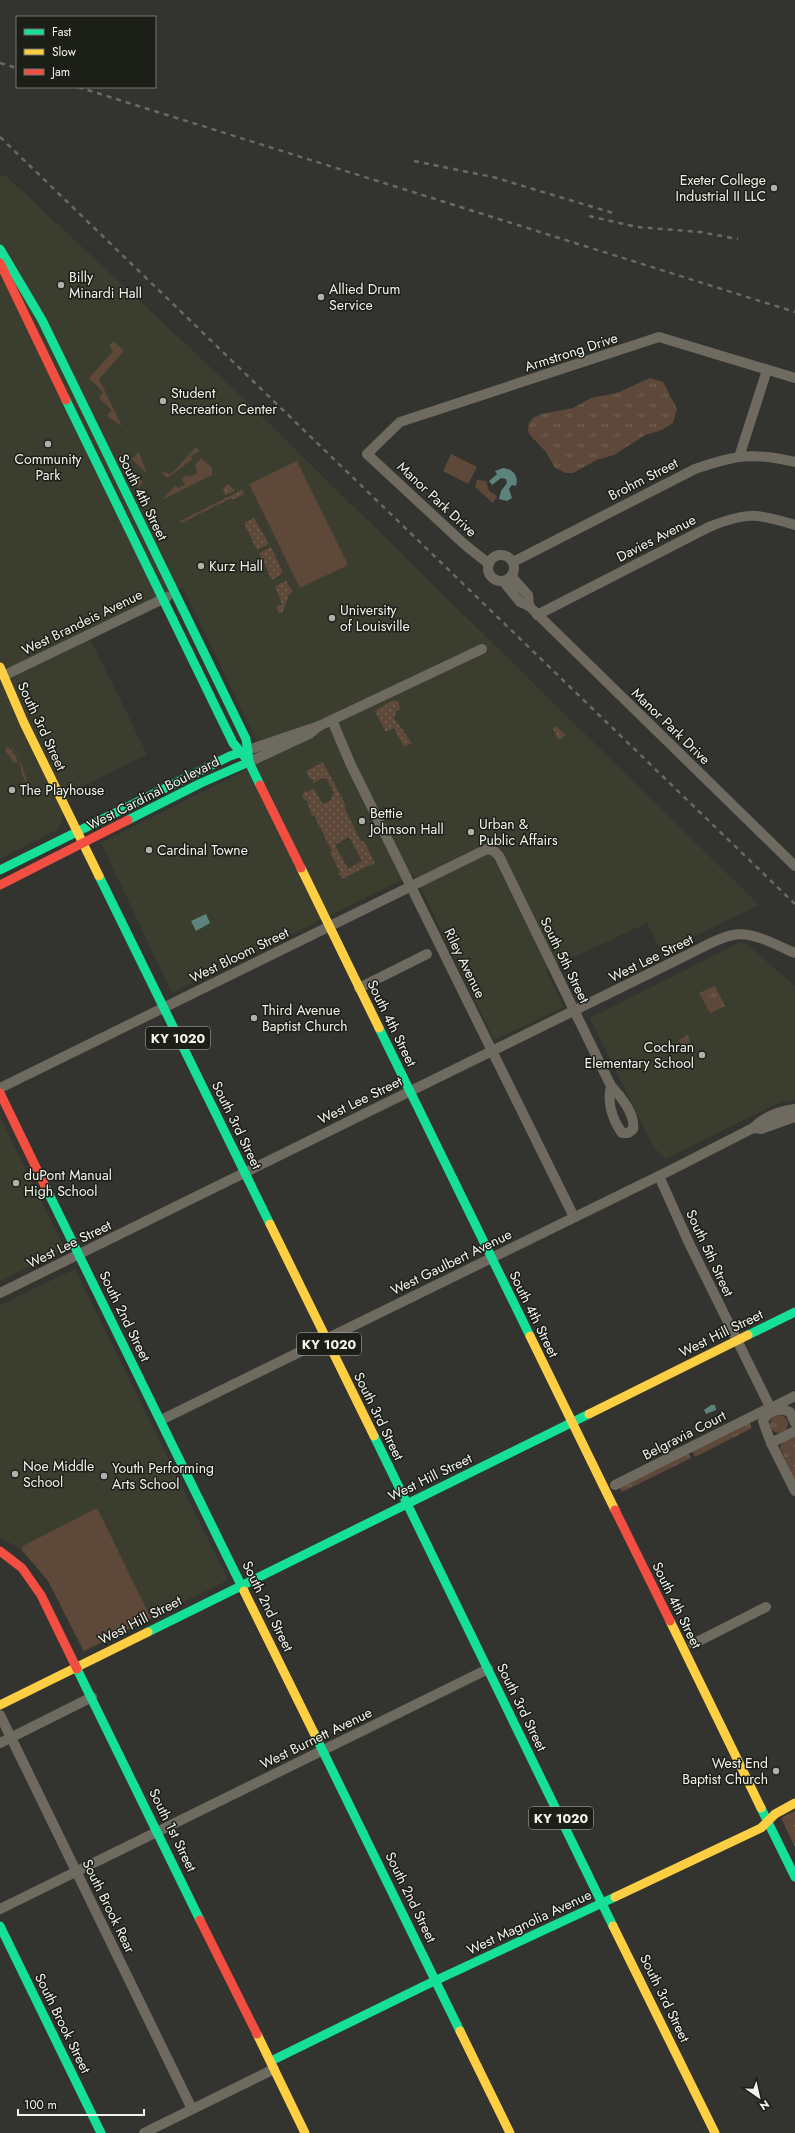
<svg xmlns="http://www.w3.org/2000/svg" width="795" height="2133" font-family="Jost,sans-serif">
<defs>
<pattern id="grass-dots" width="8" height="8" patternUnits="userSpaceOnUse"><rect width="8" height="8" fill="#5d483a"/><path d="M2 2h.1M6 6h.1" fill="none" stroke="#756357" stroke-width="1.8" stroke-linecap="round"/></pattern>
<pattern id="park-tufts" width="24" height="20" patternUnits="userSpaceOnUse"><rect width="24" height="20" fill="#5d483a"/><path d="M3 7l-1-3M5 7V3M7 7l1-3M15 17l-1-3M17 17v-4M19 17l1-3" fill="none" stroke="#756357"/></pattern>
</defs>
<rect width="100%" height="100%" fill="#33342f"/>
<g fill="#3b3e2e">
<path d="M5,175L242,397L759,905L662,952L647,923L546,970L564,1007L494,1040L414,874L172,993L101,843L266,760L183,588L87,633L147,754L68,794L59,829L0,859V177Z"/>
<path d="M739,943H745L795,986V1100L780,1102L665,1159L653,1146L590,1018Z"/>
<path d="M0,1117L65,1249L0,1281Z"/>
<path d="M75,1269L228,1580L83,1652L50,1584L39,1569L20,1549L0,1537V1305Z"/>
</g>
<g fill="url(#grass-dots)" fill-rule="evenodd">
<path d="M228,484L235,491L225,495L223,489Z"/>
<path d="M242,490L244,494L232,500L231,498L181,523L180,521Z"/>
<path d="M254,518L269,544L257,550L244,523Z"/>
<path d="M271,547L283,573L272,580L259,553Z"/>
<path d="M286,581L293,592L289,594L283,612L279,614L276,607L282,604L275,586Z"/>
<path d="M394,700L398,702L401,709L397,710L394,718L412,743L404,747L394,728L386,732L375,712L376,710Z"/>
<path d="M556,726L566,735L558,740L553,728Z"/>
<path d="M323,762L346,806L344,807L361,842L364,841L375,864L365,867L343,879L338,873L340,872L330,852L332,851L314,815L312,816L307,801L302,797L304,791L308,792L313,788L323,804L330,801L334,792L327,779L322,778L313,784V780L309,778L306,771ZM349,837L362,861L348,869L335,845Z"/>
</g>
<g fill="url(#park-tufts)">
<path d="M650,378L663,382L677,409L673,423L662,430L645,435L614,455L597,460L573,473H566L555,468L546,452L529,434L528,429L529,423L533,418L541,414L573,408L591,398L617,393Z"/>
<path d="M715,986L725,1006L710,1013L699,993Z"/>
<path d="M688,1035L691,1046L682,1048L679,1040Z"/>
<circle cx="779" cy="1424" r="9"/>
<path d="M748,1420L752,1428L695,1457L691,1449Z"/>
<path d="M793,1437H795V1482L780,1448L782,1442Z"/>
<path d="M687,1451L691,1458L622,1492L618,1485Z"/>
<path d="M795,1811V1847L781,1818Z"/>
</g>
<g fill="#5d483a">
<path d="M114,341L123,350V352L99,379L122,426L107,416L112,410L99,398L103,392L89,378L113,351L109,346Z"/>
<path d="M196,447L200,451L190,456L193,459L167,478L160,471L170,474L173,472Z"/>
<path d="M139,452L147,474L132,459Z"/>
<path d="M451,454L477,467L468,484L443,471Z"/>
<path d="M201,458L212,468V475L162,500L175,486L178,488L185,485L182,479L186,475L189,477L198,473L195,465Z"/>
<path d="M297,461L348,565L300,588L249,484Z"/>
<path d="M131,471L143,482L138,488Z"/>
<path d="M477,480L486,481L489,491L497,496L493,503L475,487Z"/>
<path d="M8,741C22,756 23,774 31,792L22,775L19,757Z"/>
<path d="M7,747L13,750L12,754H15L18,763L13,762L5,750Z"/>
<path d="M97,1508L151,1618L84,1651L48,1581L22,1550L23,1546Z"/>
</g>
<g fill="#5c847d">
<path d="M503,468C513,469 519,476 516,486L512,485L509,489L512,498L507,501L499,499L501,491L507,483L506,479L501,478L492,485L489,481L497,474L495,471Z"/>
<path d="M206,914L210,923L196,931L191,921Z"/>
<path d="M711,1405H715L716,1410L706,1414L704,1410Z"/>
</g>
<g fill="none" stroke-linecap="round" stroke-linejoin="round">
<g stroke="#6e6a60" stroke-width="10">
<path d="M739,457L767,370"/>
<circle cx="501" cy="568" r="13"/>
<path d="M513,562L695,469C735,455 753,452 795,462"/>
<path d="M489,564L464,544L367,454L400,422L659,337L795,378"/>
<path d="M503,581L520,602L529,606L528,595L512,577"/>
<path d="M529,606L795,866"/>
<path d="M537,615L709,527C746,512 757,513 795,525"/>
<path d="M3,676L167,597"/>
<path d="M332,720L350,763L574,1217"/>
<path d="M319,726L482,649"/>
<path d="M248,750L319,726L309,734L249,762"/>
<path d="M359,988L427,954"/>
<path d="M0,1088L487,849L494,851L499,856L611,1086C607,1102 612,1119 622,1133H628L633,1129C636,1115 620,1095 611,1086"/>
<path d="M753,1128L761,1129L795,1117"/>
<path d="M659,1176L688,1241L772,1411"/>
<path d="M0,1293L685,956C700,949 717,938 733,935C753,931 778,946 795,953"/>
<path d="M777,1405L795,1396"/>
<path d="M161,1420L671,1170L753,1128C764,1117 779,1111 795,1109"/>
<path d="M795,1423L790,1412C780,1407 768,1411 763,1421L771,1443L795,1491"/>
<path d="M771,1443L795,1431"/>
<path d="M615,1485L765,1410"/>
<path d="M693,1644L766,1607"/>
<path d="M0,1715L192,2109"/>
<path d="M0,1743L92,1697"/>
<path d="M0,1909L488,1669"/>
<path d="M144,2133L274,2069"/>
</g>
<g stroke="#16e098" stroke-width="9">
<path d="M0,249L42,320L246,739L249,761"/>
<path d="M66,400L233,743L249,762L260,785"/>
<path d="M128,820L201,783L249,762"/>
<path d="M0,870L230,756L248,750"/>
<path d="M99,876L270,1224"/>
<path d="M379,1028L530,1336"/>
<path d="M45,1186L244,1591"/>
<path d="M748,1335L795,1312"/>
<path d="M374,1436L613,1926"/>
<path d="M148,1632L589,1414"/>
<path d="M77,1669L200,1920"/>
<path d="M314,1733L460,2031"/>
<path d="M761,1808L795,1877"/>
<path d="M0,1926L101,2133"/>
<path d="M271,2061L426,1985L615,1897"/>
</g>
<g stroke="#ffcf43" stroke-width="9">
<path d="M0,667L24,723L99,876"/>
<path d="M301,868L379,1028"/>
<path d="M270,1224L374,1436"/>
<path d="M530,1336L615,1510"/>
<path d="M589,1414L748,1335"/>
<path d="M244,1591L314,1733"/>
<path d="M670,1621L761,1808"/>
<path d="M0,1705L148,1632"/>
<path d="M615,1897L761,1828L775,1814L795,1803"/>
<path d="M613,1926L715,2133"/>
<path d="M460,2031L510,2133"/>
<path d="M257,2034L305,2133"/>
</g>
<g stroke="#f24e42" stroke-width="9">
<path d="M0,263L66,400"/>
<path d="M260,785L301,868"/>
<path d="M0,885L128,820"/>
<path d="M0,1093L45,1186"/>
<path d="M615,1510L670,1621"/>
<path d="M0,1551L22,1568L41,1595L77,1669"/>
<path d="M200,1920L257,2034"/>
</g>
<g stroke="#6a6a63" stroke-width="2.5" stroke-dasharray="5 5" stroke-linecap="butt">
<path d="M0,63L17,68"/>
<path d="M78,87L795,312"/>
<path d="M0,137L795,904"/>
<path d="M414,161L493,177L613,213"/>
<path d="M589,216L637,227L700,232L738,239"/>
</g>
</g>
<g fill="#afb1aa" stroke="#1c1e18" stroke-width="1.5">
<circle cx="774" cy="188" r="4"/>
<circle cx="61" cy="285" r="4"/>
<circle cx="321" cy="297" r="4"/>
<circle cx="163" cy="401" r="4"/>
<circle cx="48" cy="444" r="4"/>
<circle cx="201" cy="566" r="4"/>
<circle cx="332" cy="618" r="4"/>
<circle cx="12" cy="790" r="4"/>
<circle cx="362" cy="821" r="4"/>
<circle cx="471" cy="832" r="4"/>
<circle cx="149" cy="850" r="4"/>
<circle cx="254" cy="1018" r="4"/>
<circle cx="702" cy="1055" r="4"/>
<circle cx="16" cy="1183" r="4"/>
<circle cx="15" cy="1474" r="4"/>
<circle cx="104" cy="1476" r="4"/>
<circle cx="776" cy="1771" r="4"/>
</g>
<g text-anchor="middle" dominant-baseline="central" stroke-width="3" stroke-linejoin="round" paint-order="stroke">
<g fill="#1c1e18" stroke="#b2b4ac" stroke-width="1">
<rect x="146" y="1027" width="64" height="22" rx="3"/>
<rect x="297" y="1333" width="64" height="22" rx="3"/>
<rect x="529" y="1807" width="64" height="22" rx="3"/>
</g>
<g font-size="13" font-weight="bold" fill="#f2f4ec">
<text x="178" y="1038">KY 1020</text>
<text x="329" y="1344">KY 1020</text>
<text x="561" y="1818">KY 1020</text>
</g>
<g font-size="14" fill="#f2f4ec" stroke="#1c1e18" text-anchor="start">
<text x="766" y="180" text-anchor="end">Exeter College<tspan x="766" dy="16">Industrial II LLC</tspan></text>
<text x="69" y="277">Billy<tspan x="69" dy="16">Minardi Hall</tspan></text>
<text x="329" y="289">Allied Drum<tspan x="329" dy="16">Service</tspan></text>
<text x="171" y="393">Student<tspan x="171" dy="16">Recreation Center</tspan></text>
<text x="48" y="459" text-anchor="middle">Community<tspan x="48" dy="16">Park</tspan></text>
<text x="209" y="566">Kurz Hall</text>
<text x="340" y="610">University<tspan x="340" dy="16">of Louisville</tspan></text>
<text x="20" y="790">The Playhouse</text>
<text x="370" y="813">Bettie<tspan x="370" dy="16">Johnson Hall</tspan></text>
<text x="479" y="824">Urban &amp;<tspan x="479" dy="16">Public Affairs</tspan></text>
<text x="157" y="850">Cardinal Towne</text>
<text x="262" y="1010">Third Avenue<tspan x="262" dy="16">Baptist Church</tspan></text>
<text x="694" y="1047" text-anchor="end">Cochran<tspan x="694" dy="16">Elementary School</tspan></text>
<text x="24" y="1175">duPont Manual<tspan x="24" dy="16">High School</tspan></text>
<text x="23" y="1466">Noe Middle<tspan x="23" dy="16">School</tspan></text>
<text x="112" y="1468">Youth Performing<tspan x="112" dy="16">Arts School</tspan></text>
<text x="768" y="1763" text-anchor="end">West End<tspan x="768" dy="16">Baptist Church</tspan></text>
</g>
<g font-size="14" fill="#f2f4ec" stroke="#1c1e18">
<text transform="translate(571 352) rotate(-18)">Armstrong Drive</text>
<text transform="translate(643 479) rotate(-27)">Brohm Street</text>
<text transform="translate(143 497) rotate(64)">South 4th Street</text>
<text transform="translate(437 499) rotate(43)">Manor Park Drive</text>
<text transform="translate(656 538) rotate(-27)">Davies Avenue</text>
<text transform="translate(82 622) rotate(-26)">West Brandeis Avenue</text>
<text transform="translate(42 726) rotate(65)">South 3rd Street</text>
<text transform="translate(671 726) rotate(44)">Manor Park Drive</text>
<text transform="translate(153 793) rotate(-27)">West Cardinal Boulevard</text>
<text transform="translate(239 955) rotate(-26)">West Bloom Street</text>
<text transform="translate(651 958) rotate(-26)">West Lee Street</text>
<text transform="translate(565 960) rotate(64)">South 5th Street</text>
<text transform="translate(465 963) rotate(64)">Riley Avenue</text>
<text transform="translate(392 1023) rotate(64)">South 4th Street</text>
<text transform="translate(360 1100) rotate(-26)">West Lee Street</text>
<text transform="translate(237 1125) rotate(64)">South 3rd Street</text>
<text transform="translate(69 1244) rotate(-26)">West Lee Street</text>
<text transform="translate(710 1253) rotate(65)">South 5th Street</text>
<text transform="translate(451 1262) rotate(-26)">West Gaulbert Avenue</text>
<text transform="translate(534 1314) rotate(64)">South 4th Street</text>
<text transform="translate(125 1316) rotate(64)">South 2nd Street</text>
<text transform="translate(721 1333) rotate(-26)">West Hill Street</text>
<text transform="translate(379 1416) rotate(64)">South 3rd Street</text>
<text transform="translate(684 1435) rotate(-27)">Belgravia Court</text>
<text transform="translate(430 1477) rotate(-26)">West Hill Street</text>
<text transform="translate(677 1605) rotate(64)">South 4th Street</text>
<text transform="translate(268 1606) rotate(64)">South 2nd Street</text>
<text transform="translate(140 1620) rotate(-27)">West Hill Street</text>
<text transform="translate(522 1707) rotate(64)">South 3rd Street</text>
<text transform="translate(316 1738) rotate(-26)">West Burnett Avenue</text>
<text transform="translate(173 1830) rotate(64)">South 1st Street</text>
<text transform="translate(411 1897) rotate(64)">South 2nd Street</text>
<text transform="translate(109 1906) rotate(64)">South Brook Rear</text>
<text transform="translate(529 1922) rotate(-25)">West Magnolia Avenue</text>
<text transform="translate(665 1998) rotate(64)">South 3rd Street</text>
<text transform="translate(63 2023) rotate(64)">South Brook Street</text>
</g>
</g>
<rect x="16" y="16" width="140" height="72" fill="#1c1e18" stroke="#72746d"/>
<rect x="24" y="29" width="20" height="6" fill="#16e098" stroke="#72746d"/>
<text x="52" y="36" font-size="12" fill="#f2f4ec">Fast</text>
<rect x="24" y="49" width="20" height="6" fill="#ffcf43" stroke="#72746d"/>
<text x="52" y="56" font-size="12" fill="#f2f4ec">Slow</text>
<rect x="24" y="69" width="20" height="6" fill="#f24e42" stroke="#72746d"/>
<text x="52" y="76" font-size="12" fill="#f2f4ec">Jam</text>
<g transform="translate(759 2097) rotate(146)" stroke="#1c1e18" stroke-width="3" paint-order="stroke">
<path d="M0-3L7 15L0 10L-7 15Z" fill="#f2f4ec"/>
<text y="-6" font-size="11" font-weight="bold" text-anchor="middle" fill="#f2f4ec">N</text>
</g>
<path d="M18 2109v6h126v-6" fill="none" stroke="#f2f4ec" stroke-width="2"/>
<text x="24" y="2109" font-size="12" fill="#f2f4ec" stroke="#1c1e18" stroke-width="3" paint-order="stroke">100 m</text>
</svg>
